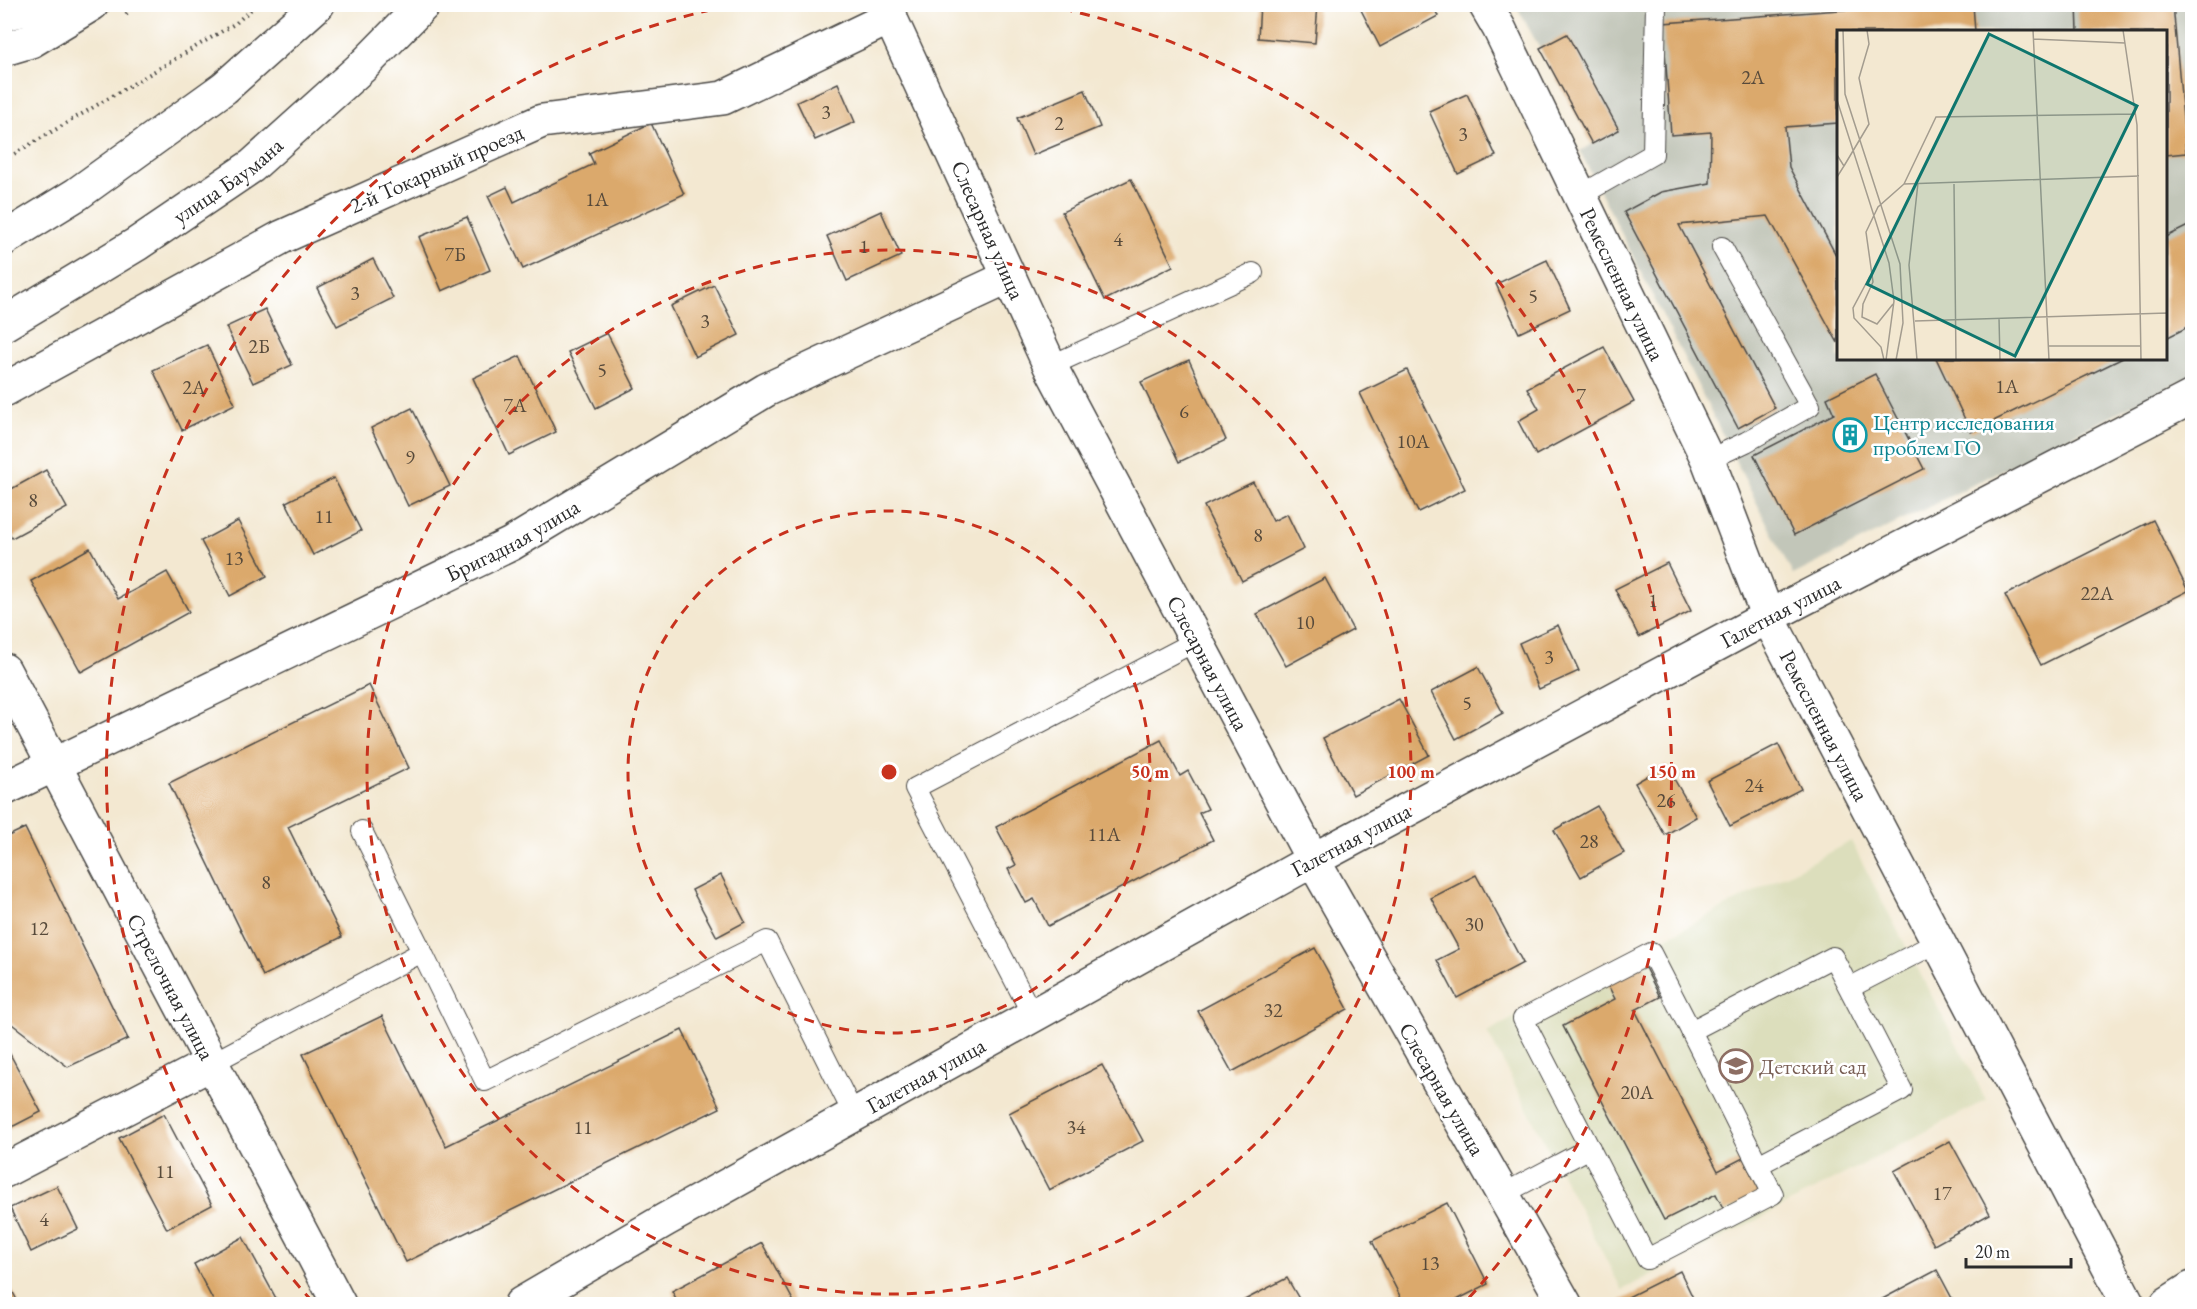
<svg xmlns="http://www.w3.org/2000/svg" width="2197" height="1309" font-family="'EB Garamond',serif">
<rect width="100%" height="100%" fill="#fff"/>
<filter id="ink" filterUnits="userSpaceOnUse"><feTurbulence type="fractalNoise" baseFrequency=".0167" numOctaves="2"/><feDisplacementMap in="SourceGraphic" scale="12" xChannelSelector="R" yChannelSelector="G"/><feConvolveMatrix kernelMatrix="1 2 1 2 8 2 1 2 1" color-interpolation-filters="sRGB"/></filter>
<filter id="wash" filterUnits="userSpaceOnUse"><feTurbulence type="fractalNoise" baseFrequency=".008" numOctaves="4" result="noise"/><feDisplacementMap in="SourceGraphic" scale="24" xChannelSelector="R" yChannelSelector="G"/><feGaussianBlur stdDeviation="1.35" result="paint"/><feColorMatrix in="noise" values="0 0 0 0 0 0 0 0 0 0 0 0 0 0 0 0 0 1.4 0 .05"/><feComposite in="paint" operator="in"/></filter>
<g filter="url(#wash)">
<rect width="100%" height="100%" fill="#f3e8d1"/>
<path fill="#dcdebc" d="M1851,841L1986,1100L1622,1290L1487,1032Z"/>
<path fill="#c2c6b9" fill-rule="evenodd" d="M1516,5H2192V375L1793,575L1580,151L1592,144ZM1838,32H2166V358H1838Z"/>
<g id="blocks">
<g fill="#dba96c">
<path d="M1260,4H1318L1315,43L1258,38Z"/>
<path d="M1358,4H1432L1438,16L1380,47Z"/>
<path d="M1923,4H1973L1975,32H1838V123L1785,127L1789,167L1838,259V343L1768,216L1679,225L1775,408L1738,428L1624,212L1661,192L1710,183L1711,132L1671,135L1663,23Z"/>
<path d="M2077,4H2173L2186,153L2166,155V32H2078Z"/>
<path d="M1567,34L1619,130L1592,144L1540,48Z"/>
<path d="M838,83L855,122L815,140L797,102Z"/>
<path d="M1085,90L1100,127L1033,155L1017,118Z"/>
<path d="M1467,94L1496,156L1458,174L1429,111Z"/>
<path d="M651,123L684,194L523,269L488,196L507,187L514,202L594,164L589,153Z"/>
<path d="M1131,179L1173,266L1105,300L1062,212Z"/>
<path d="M881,211L901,256L847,281L827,236Z"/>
<path d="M467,217L490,270L442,291L419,237Z"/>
<path d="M2192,224V325L2166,338V237Z"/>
<path d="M373,259L393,298L337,326L317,288Z"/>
<path d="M1547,260L1570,309L1519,333L1496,284Z"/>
<path d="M714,285L739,335L695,357L671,306Z"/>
<path d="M265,309L292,365L253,383L226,327Z"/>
<path d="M607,333L635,388L596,408L568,352Z"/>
<path d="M207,345L235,404L182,430L153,370Z"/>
<path d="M1604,347L1634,402L1536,455L1518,421L1539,409L1527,388Z"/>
<path d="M520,356L556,432L509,455L473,378Z"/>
<path d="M1936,358H2123L1971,432Z"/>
<path d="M1189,360L1226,440L1179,462L1141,382Z"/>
<path d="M1407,370L1465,489L1418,512L1360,393Z"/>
<path d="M1875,374L1924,469L1794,535L1754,455L1834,414L1827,398Z"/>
<path d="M412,408L450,486L408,506L371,428Z"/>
<path d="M46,470L67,508L12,538L4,524V493Z"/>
<path d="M334,478L361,531L313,555L286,502Z"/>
<path d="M1253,482L1273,521L1287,514L1304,549L1242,581L1204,506Z"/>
<path d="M2153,520L2188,591L2041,665L2005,595Z"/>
<path d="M238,521L267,576L230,596L201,541Z"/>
<path d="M90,548L118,599L167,572L189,612L81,672L31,581Z"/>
<path d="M1667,563L1691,611L1639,637L1615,589Z"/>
<path d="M1325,578L1353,630L1286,666L1257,614Z"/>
<path d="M1558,625L1579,671L1539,689L1519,643Z"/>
<path d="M1478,667L1503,713L1456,739L1431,692Z"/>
<path d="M369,685L409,768L288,827L342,937L263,976L169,783Z"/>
<path d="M1399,699L1429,755L1353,795L1323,738Z"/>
<path d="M1161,740L1180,776L1188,771L1208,809L1199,813L1213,840L1048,926L1034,899L1026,903L1008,869L1016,865L996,827Z"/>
<path d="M1778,744L1801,789L1730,826L1707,781Z"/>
<path d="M1666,765L1696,817L1665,835L1635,783Z"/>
<path d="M1597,806L1624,853L1581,877L1554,830Z"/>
<path d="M25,828L128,1039L68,1067L4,1018V838Z"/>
<path d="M721,875L745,922L717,937L692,890Z"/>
<path d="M1476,875L1523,963L1457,998L1437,960L1459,949L1431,898Z"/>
<path d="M1315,948L1348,1009L1232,1072L1198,1011Z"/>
<path d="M1642,962L1660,997L1635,1010L1718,1171L1743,1158L1761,1193L1725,1212L1716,1194L1664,1220L1563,1026L1615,999L1606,981Z"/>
<path d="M382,1016L446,1146L682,1030L720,1108L406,1262L303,1054Z"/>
<path d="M10,1054L41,1112L4,1131V1057Z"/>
<path d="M1102,1065L1143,1141L1049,1190L1009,1113Z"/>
<path d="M164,1114L212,1205L167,1229L119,1138Z"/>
<path d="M1950,1141L1990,1214L1934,1245L1894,1171Z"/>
<path d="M57,1186L78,1229L31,1252L10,1208Z"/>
<path d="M1447,1203L1488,1284L1449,1304H1404L1372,1241Z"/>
<path d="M243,1237L279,1304H215L194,1264Z"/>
<path d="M762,1243L795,1304H679L672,1291Z"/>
<path d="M1937,1270L1955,1304H1873Z"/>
<path d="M1680,1271L1696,1304H1622L1620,1301Z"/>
<path d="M4,1275L18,1302L12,1304H4Z"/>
<path d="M1287,1278L1302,1304H1237Z"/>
</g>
</g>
</g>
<g filter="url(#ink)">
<use href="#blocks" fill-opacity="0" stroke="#494744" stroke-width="1.5"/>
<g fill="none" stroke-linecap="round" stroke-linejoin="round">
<defs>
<g id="service">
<path d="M1581,195L1653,154L1656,4"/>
<path d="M1050,366L1253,273"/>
<path d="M1708,460L1746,442L1810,406L1722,247"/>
<path d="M362,831L422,952"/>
<path d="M1849,988L1902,1090L1758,1165L1773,1194L1647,1259L1523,1019L1651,953L1691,1031L1833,957L1849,988L1938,942"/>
<path d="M1033,1016L915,788L1196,641"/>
<path d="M1691,1031L1758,1165"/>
<path d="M212,1063L422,952L485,1081L767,941L854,1115"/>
<path d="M1503,1194L1590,1148"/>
</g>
<g id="minor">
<path id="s1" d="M1485,4L1499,28L1708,460L1768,617L2128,1304"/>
<path id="s2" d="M4,390L282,237L542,121L723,98L891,17"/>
<path id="s3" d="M4,670L339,1304"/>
<path id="s4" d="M4,789L511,544L766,390L1009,277"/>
<path d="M4,1171L212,1063"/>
<path id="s5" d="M1565,1304L1313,860L1768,617L2192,397"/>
<path d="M2167,1304L2192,1288"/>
</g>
<g id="tertiary">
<path d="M4,14L48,4"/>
<path d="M4,49L31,41L92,4"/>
<path id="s6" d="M521,1304L665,1220L1313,860L1050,366L884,4"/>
</g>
<g id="primary">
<path d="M4,239L77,194L224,88L318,4"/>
<path id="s7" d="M4,324L137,244L252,166L363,66L424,4"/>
</g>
</defs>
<use href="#service" stroke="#494744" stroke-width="22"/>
<use href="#minor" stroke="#494744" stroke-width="36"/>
<use href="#tertiary" stroke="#494744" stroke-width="36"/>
<use href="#primary" stroke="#494744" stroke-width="36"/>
<g stroke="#494744" stroke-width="4" stroke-dasharray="1.5 4.5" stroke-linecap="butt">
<path d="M457,12L465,4"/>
<path d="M126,14L136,4"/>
<path d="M4,160L236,23L257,4"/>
</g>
<use href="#service" stroke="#fff" stroke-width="20"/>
<use href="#minor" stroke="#fff" stroke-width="33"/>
<use href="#tertiary" stroke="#fff" stroke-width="33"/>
<use href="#primary" stroke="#fff" stroke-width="33"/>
</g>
</g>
<g fill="none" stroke="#c8321e" stroke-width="3" stroke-dasharray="10 8">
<circle cx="889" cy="772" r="261"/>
<circle cx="889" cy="772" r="522"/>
<path d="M312 1301A783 783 0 0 1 733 5M1045 5A783 783 0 0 1 1466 1301"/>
</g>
<defs>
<symbol id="building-ring" viewBox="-11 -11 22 22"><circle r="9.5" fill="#fff" stroke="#0f9aa8" stroke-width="1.5"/><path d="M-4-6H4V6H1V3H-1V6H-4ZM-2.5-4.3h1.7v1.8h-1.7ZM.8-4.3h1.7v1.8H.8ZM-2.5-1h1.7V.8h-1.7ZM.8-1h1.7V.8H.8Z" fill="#0f9aa8"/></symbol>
<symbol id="school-ring" viewBox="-11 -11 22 22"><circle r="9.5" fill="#fff" stroke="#8d6e63" stroke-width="1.5"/><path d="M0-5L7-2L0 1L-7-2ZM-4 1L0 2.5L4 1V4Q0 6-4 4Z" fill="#8d6e63"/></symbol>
</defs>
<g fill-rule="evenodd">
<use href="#building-ring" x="1831" y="416" width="38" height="38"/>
<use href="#school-ring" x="1717" y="1047" width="38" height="38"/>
</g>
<g text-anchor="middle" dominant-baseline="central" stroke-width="5" stroke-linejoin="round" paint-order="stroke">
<g font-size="20" fill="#574a3b">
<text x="1753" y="77">2А</text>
<text x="826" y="112">3</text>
<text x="1059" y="123">2</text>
<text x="1463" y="134">3</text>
<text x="597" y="199">1А</text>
<text x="1118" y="239">4</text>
<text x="864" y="246">1</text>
<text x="455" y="254">7Б</text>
<text x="355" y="293">3</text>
<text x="1533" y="296">5</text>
<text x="705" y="321">3</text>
<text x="259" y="346">2Б</text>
<text x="602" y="370">5</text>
<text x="2007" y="386">1А</text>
<text x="194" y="387">2А</text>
<text x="1581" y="395">7</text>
<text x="515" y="405">7А</text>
<text x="1184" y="411">6</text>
<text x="1413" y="441">10А</text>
<text x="410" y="457">9</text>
<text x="33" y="500">8</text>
<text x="324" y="516">11</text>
<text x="1258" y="535">8</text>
<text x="234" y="558">13</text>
<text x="2097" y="593">22А</text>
<text x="1653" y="600">1</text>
<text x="1305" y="622">10</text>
<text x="1549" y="657">3</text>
<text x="1467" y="703">5</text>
<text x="1754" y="785">24</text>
<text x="1666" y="800">26</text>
<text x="1104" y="834">11А</text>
<text x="1589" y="841">28</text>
<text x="266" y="882">8</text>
<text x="1474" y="924">30</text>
<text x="39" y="928">12</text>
<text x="1273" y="1010">32</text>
<text x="1637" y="1092">20А</text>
<text x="583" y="1127">11</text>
<text x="1076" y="1127">34</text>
<text x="165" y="1171">11</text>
<text x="1942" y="1193">17</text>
<text x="44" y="1219">4</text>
<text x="1430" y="1263">13</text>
</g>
<g font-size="22" fill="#2b2b2b" stroke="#fff">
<text stroke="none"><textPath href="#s2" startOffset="486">2-й Токарный проезд</textPath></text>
<text stroke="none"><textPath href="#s7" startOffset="266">улица Баумана</textPath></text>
<text transform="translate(988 230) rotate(66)">Слесарная улица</text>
<text stroke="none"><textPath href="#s1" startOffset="312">Ремесленная улица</textPath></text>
<text stroke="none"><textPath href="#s4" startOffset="566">Бригадная улица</textPath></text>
<text stroke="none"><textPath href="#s5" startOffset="1040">Галетная улица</textPath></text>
<text transform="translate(1208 663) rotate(62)">Слесарная улица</text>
<text stroke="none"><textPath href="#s1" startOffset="798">Ремесленная улица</textPath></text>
<text transform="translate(1351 840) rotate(-28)">Галетная улица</text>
<text stroke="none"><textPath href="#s3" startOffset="358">Стрелочная улица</textPath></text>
<text stroke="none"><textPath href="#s6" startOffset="465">Галетная улица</textPath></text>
<text transform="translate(1442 1089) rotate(60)">Слесарная улица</text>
</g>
<g font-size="22" fill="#0d838f" stroke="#fff" text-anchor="start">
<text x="1873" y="422">Центр исследования<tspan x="1873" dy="25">проблем ГО</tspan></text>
</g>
<g font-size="22" fill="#785e54" stroke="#fff" text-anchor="start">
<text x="1759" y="1066">Детский сад</text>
</g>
</g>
<g transform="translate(1837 30)">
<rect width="330" height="330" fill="#f3e8d1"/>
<path fill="none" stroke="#a39c8f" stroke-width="1.5" d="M6,0L8,64L63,234L66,293L59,330M196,0L212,330M286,0L300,95L304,330M196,9L288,13M0,70L52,233L57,271L49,330M0,125L7,136L0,147M7,136L32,94L22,48L32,14L30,0M67,154L99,87L299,84M67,154L302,146M117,154L119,330M33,246L16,278L17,288L44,317L47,330M56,274L40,294L25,287L26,274L36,252L29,202L41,177L67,154M162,288L163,330M78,291L330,283M211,316H304M80,330L72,235L81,153M330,330V283"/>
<path fill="#0f766e" fill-opacity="0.15" stroke="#0f766e" stroke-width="3" d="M152,4L300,76L178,326L30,254Z"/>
<rect width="330" height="330" fill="none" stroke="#2b2b2b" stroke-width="3"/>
</g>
<circle cx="889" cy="772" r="9" fill="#c8321e" stroke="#fff" stroke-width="3"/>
<g font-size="18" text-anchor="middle" font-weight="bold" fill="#c8321e" stroke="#fff" stroke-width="5" stroke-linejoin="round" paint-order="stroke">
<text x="1150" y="778">50 m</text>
<text x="1411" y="778">100 m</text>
<text x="1672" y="778">150 m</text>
</g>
<rect width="2197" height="1309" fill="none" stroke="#fff" stroke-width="24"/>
<path d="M1966 1258v9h105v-9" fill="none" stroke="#2b2b2b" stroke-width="3"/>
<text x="1975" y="1258" font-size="18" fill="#2b2b2b" stroke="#ffffff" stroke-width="4.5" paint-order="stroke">20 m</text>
</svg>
